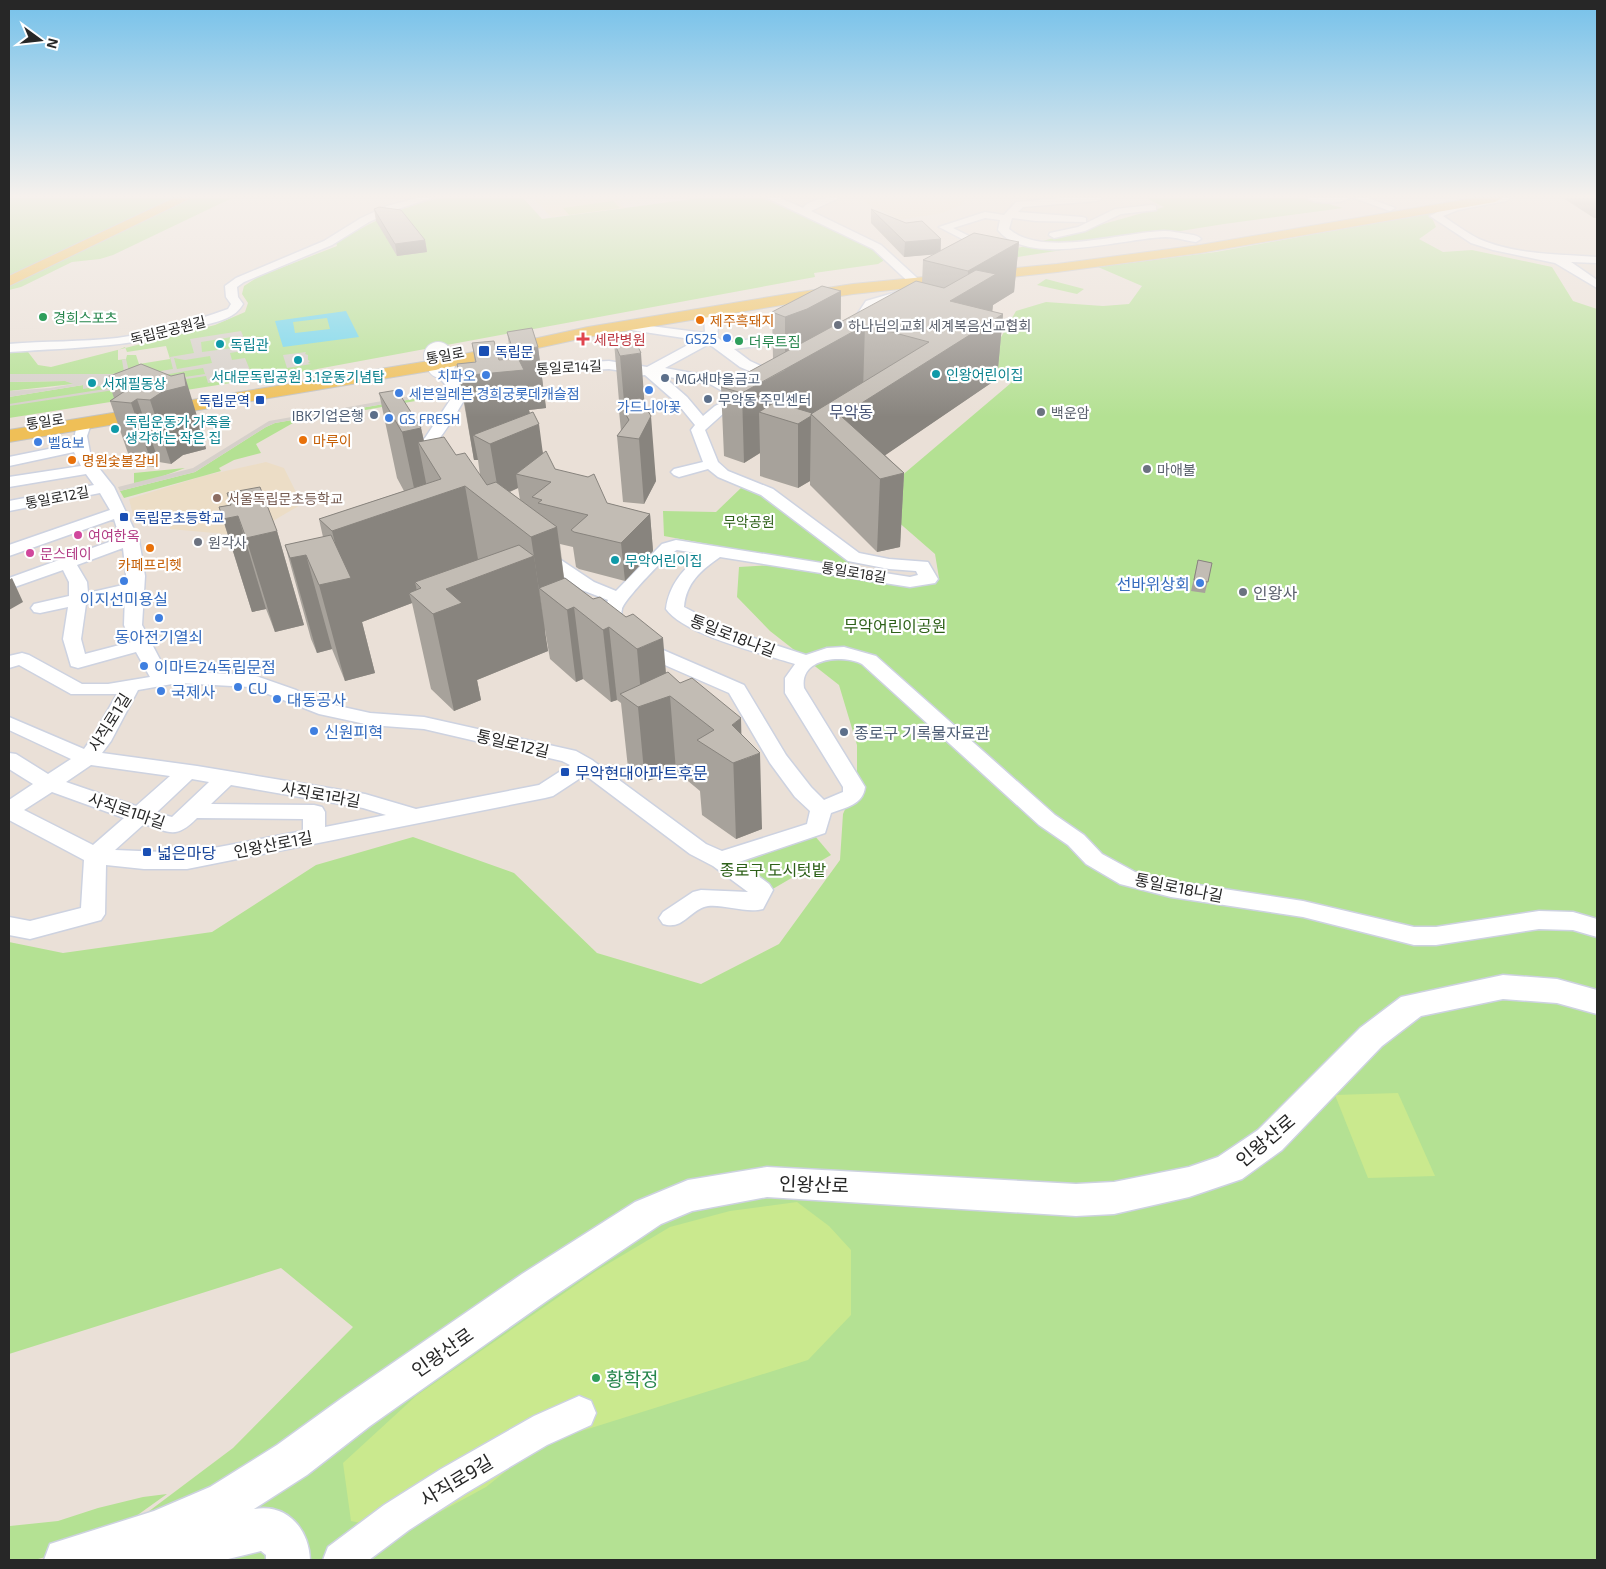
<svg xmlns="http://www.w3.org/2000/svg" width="1606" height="1569" font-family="'Exo 2','Noto Sans KR',sans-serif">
<rect width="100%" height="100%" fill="#eae0d7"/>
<g fill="#ecddc6">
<path d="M857,198H966L961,205L942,213L900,220Z"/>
<path d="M266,462L284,468L302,504L247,536L170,529L169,517L135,523L129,499L203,476Z"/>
</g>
<g fill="#b4e193" fill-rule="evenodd">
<path d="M9,198H232L113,255L100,259L72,262L21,287L9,290Z"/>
<path d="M444,198H523L542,219L700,198H762L869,245L883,255V261L878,264L814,273L815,277L301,372L9,418V397L83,385L124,372L106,375L9,374V353L28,352L38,365L51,367L215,325L245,312L248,303L242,294L244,286L258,277L337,246L336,242C370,224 405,203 444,198ZM166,346L170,359L139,364L136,355H127L126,359L118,360V350L125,347L127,352Z"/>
<path d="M1146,198H1307L1343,208L1224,224L1012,258L1011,250L1164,207Z"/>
<path d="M1430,213L1436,227L1419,239L1443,252L1472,250L1552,267L1573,301L1597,309V1560H84L233,1448L353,1327L281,1268L9,1354V942L63,953L212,932L316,865L413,837L514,873L597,953L701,984L779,944L840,860L843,814L857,782V745L839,685L770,631L737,597L739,567L793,564L927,582L939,578L935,554L873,500L1011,383L1002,372L974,365L996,346L1016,311L1046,302L1103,306L1129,304L1142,286L1098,267L1216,252Z"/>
<path d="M1046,279L1084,289L1077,294L1037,285Z"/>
<path d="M65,381L73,382V384L9,391V382Z"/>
<path d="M441,394L443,396L293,423L256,444L261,453L234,460L219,468L221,471L124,498L120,491L195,472L266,427L275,423Z"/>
<path d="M185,468L147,482L134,483V473Z"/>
<path d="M742,487L761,494L851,560L845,569L664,536L663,511L716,512Z"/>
<path d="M815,836L831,855L771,890L741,863Z"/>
<path d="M167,1494L97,1544L34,1560H9L10,1526L58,1521L98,1508L143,1497Z"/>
</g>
<path fill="#f0e3b9" d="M533,198H645L617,201L625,208L551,217Z"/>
<g fill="#cae98e">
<path d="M613,201L620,208L569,215L563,208Z"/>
<path d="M1398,1093L1435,1176L1368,1178L1335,1095Z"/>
<path d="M797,1202L829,1226L851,1250V1315L808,1360L540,1444L486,1487L403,1532L351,1521L343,1463L416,1396L596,1271L670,1227L730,1211Z"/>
</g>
<g fill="#d6d0ca" fill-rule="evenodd">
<path d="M241,331L249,350L230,353L232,360L245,358L250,370H246L248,377L208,383L206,376L9,406V404L124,386V382L83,389V385L9,397V391L50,388L73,384L65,381L9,382V374H113L124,372L122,360L126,359L130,376L173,369L170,357L194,353L190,339ZM238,336L240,347L202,352L201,342ZM210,356L212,363L177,369L174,358L185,360ZM203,368L205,374L130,385V381Z"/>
<path d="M306,352L305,354L308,355V360L310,361L308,363L311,364L287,368L283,355Z"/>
<path d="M439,391L441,394L275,423L266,427L195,472L120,491L118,487L193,468L269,421Z"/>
</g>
<path fill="#69d5ed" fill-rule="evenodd" d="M346,311L359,337L283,347L275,321ZM327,318L330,329L295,333L293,322Z"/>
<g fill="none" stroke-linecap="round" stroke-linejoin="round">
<defs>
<g id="minor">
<path d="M417,198H432L395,210L369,222L332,245L244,282L237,287L238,297L243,304C235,318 220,321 205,325C136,348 80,347 9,352V344C45,341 81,342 117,338C155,333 192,322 228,309L231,304L226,297L225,286L236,278L324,241L361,218L387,206Z"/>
<path d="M767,198H780L803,208C811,198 827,198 839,198L811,211L881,245L927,287L921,294L874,307L871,312L887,321L884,327H876L874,323L858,313L866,301L914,287L873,249Z"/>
<path d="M1062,198H1102L1097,201L1023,207L1018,212L1082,217L1086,218V222L1036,221L1012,218L1009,229C1042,258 1123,232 1164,231C1172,231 1180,233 1187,234C1193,235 1198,235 1201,239L1196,242C1186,241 1176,237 1166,237C1123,238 1028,268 998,230L1000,220L985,218L953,228L995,249V253L991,254L939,227L985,212L1004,215L1016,202Z"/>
<path d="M1307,198H1349C1342,204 1314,204 1307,198Z"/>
<path d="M1354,198H1368L1395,208L1390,211Z"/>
<path d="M1490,198H1511L1506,201L1458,210L1443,216C1455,224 1467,233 1479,239C1516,255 1559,254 1597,257V263L1571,262L1597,280V288L1555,263L1493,250L1471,243L1430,216L1451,205Z"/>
<path d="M1152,205L1156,206V210L1121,214L1085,231L1054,238L1049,235L1050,233L1078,227L1115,209Z"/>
<path d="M710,309L716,313L718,327L717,337L725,343L801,332L807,336L801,340L734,349L750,361L787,378L789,381L787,384L782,385L740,367L709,344L665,368L719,378L755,397L751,401L725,412L705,430L718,462L728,471L773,489L859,553L889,559L928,562L938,579L935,583L910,587L720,557C701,570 686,583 684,607L726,629L806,655L827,648L844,647L876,656L1055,815L1084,835L1102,854L1135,872L1171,881L1303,901L1414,927H1436L1539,911L1573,912L1597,919V937L1573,930L1539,929L1436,945H1414L1303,917L1171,897L1120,884L1086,864L1068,845L1039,825L862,664C842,654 799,658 804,688L865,787C863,805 846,807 831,813L825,833L739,862L769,884L773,890L763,909C745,914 718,902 704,907C688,913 682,930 663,924L659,918L663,912L693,892L701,890L748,892L713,866L690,854L585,775L553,796L545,798L187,869H144L106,865L105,914L101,920L30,939L9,935V917L30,921L81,908L84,860L9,820V800L33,784L9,769V753L16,754L48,774L71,759L9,730V717L84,749L92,738L117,694H71L19,665L9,668V656L22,653L29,655L82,684H108L150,677L136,652L78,668L71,666L63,639L68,607L40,613L34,612L31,608L34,604L69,596V582L63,570L9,589V578L120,538L114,519L9,556V545L110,510L100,493L9,511V501L94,485L86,474L9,487V477L81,466L74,452L9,466V457L73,444L77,424L84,420L91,424L87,436L91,458L114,487L139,540L145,576L142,625L166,671L253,675L296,690L325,703L370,713L424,717L576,751L592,760L706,844L722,851L807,824L810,811L795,797L770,763L729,693L619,645L604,623L603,612L608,600L582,590L532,554L534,550H546L594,582L616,591L662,544L676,540L910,577L918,575L916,571L889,569L848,561L761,495L718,477L708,469L679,477L674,475L671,472L674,469L703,462L691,430L695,425L677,403L645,375L636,376L629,372L609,369L530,373L460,364L453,360L460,356L530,365L609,361L647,367L697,340L631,330L625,326L627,323L705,333L704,313ZM663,376L710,384L733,397L715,406L703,416L687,397ZM123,548L127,584L88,593L87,582L77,565ZM677,550L702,554C683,569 669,585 666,609C684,635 764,654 795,664L785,678V693L843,787V792L824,800L811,787L786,755L744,685L633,637C625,629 619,620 622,609C624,600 667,554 677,550ZM125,595L124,625L131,642L85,654L81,639L86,604ZM178,683L250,687L319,714L370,725L424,729L562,761L570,765L539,785L416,809L365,794L197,766L102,753L111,741L138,690ZM91,765L170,776L136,806L66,782ZM192,779L209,782L172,817L156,813ZM231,785L363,808L386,815L325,827V812L322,807L314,805L211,804ZM52,792L124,818L93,845L24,810ZM197,818L303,819V831L187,853L115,850L144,824C170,832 175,840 197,818Z"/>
<path d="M441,360L446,361L448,364L446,369L468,394C456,412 430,466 404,459L401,456L404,453L425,438L454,394L432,370L436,361Z"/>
<path d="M579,1396L591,1401L596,1413L591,1425L547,1445L466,1493L409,1530L369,1560H323L328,1547L384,1505L441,1469L534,1416Z"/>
</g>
<path id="tertiary" d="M1503,975L1557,979L1597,990V1014L1557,1003L1503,999L1421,1016L1382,1046L1282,1150L1242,1179L1189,1197L1114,1214L1076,1216L767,1197L692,1211L661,1224L548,1300L370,1426L307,1475L254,1509C287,1503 309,1529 310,1560H266V1555L261,1551L224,1560H44L50,1544L154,1511L210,1487L277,1445L342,1398L522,1274L635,1202L688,1180L767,1167L1076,1184L1114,1182L1189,1167L1218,1157L1258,1130L1360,1028L1401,997Z"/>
<path id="secondary" d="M438,356L441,364"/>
<g id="primary">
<path d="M174,198H191L9,286V276Z"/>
<path d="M1474,198H1502L1495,202L1200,253L1057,272L853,294L788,304L588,337L441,369L9,442V430L441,359L588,327L788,294L853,284L1057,264L1200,245Z"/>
</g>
</defs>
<use href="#minor" stroke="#cdd2e0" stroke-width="3"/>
<use href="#tertiary" stroke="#cdd2e0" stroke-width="3"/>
<use href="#secondary" stroke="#cdd2e0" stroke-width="30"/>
<use href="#primary" stroke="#c3c3c3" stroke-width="2"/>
<use href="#minor" fill="#fff" fill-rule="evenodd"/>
<use href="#tertiary" fill="#fff" fill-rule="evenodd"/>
<use href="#secondary" stroke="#fff" stroke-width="28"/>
<use href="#primary" fill="#efbf57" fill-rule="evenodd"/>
</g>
<g fill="#a7a29b" fill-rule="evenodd">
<path d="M1563,198H1597V218H1594Z"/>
<path d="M374,209L425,240L427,252L397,256L376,221Z"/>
<path d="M871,209L941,239V251L1019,242L1014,292L993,305L992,312L1003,314L997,379L885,455L904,473L900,547L877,552L810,485V481L798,488L760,476V453L744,463L724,456L721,387L773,359L772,312L841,291V322L922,283L923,260L934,254L904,257L871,223Z"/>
<path d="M507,332L538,347L546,408L529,410L543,453L555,469L607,503L650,514L653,551L625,581L579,569L576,567L573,547L560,544L564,578L666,673L680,683L741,735L762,829L736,839L702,815L700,791L676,771L645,782L628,768L621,703L617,700L611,702L583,679L576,682L550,659L545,630H544L548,651L477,680L481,700L454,711L431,689L412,603L362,622L375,673L345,681L332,649L317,653L311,639L285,545L323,537L319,519L404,491L397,478L379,393L421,428L424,441L456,455L480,475L478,460H474L457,364L475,362L472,343L497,354L510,351ZM518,488L520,500L510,492Z"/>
<path d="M614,342L645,406L656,481L644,504L623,502L617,436L621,431L618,401H619Z"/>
<path d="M141,364L203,436L206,449L183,455L171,464L159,462L153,467L132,465L110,401L114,398L107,377Z"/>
<path d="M227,493L277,531L304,625L275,632L266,609L252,612L219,507L230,505Z"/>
<path d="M1198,560L1212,563L1205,593L1191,591Z"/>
</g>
<g fill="#88847e">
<path d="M941,239L940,254L904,257L905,242Z"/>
<path d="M425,240L427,252L397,256L395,244Z"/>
<path d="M1019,242L1014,292L993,305L991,322L1003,314L997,379L868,467L841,416L946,350L950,301L967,291L968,271Z"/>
<path d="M841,291L840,339L865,325L863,391L811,414L810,481L798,488V424L759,412L760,453L744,463L742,393L785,370V317Z"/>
<path d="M538,347L546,408L529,410L532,427L539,424L546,477L516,474L518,488L499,496L490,444L473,435L478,460H474L460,376L516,370L513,350Z"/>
<path d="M641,353L646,425L651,416L656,481L644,504L639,439L625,413L620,356Z"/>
<path d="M184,373L203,436L206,449L183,455L171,464L150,400Z"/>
<path d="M137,399L159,462L153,467L131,403Z"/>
<path d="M421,428L427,456L418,442L429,498L465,486L481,576L534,556L548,651L477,680L481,700L454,711L433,614L421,588L415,582L419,600L409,593L412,603L362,622L375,673L345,681L319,585L344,579L332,531L417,502L402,432Z"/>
<path d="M904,473L900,547L877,552L880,479Z"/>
<path d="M650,514L653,551L625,581L621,543Z"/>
<path d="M238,516L266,609L252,612L223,519Z"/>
<path d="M557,527L568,609L574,607L583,679L576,682L567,610L539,588L545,630L531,537Z"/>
<path d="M277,531L304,625L275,632L246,538Z"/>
<path d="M306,555L332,649L317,653L290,558Z"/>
<path d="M12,578L23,602L9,610V580Z"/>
<path d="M609,627L617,700L611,702L603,630Z"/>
<path d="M663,638L668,697L670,696L676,771L645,782L638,707L642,706L637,649Z"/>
<path d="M741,718L742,760L760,753L762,829L736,839L732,725Z"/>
</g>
<g fill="#c2bcb4" stroke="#88847e">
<path d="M379,207L401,210L425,240L395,244L374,209Z"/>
<path d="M871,209L906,223L922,221L941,239L905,242Z"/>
<path d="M974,233L1019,242L968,271L923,260Z"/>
<path d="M976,270L996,274L950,301L1003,314L841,416L904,473L880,479L811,414L929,342L865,325L742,393L721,387L916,281L944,288Z"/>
<path d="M822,286L841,291L807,309L785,317L772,312Z"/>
<path d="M532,328L538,347L513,350L507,332Z"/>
<path d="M633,336L641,353L620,356L614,342Z"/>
<path d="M494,341L499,360L518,358L524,370L460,376L457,364L476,362L472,343Z"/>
<path d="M510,351L511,356L496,354Z"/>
<path d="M141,364L171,376L184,373L186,386L162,392L150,400L137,399L131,403L110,401L131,387L107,377Z"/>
<path d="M397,390L421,428L402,432L379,393Z"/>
<path d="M640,398L651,416L639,439L617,436L629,420L618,401Z"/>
<path d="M775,402L812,413L811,414V416L798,424L759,412Z"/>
<path d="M533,412L539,424L490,444L473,435Z"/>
<path d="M444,437L456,455L465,453L487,485L496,482L557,527L531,537L465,486L332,531L319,519L441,479L418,442Z"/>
<path d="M546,451L555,469L588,477L594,474L607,503L650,514L621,543L574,532L571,530L588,515L538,503L542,500L532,497L551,482L516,474Z"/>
<path d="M260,487L277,531L246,538L238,516L223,519L219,507L231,505L227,493Z"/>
<path d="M331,535L351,578L319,585L306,555L290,558L285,545Z"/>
<path d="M519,545L534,556L446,589L462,603L433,614L409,593L421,588L415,582Z"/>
<path d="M1198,560L1212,563L1208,582L1194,580Z"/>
<path d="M565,578L593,599L600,597L626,617L633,614L663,638L637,649L609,627L603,630L574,607L567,610L539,588Z"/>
<path d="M668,672L680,683L692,678L741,718L732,725L760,753L733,763L697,740L714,730L670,696L638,707L620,694Z"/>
</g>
<linearGradient id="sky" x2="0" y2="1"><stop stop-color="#75c1ea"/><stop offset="0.47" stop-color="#f6f1ed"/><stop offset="1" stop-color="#f6f1ed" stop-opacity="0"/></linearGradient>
<rect width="1606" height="417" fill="url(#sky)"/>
<g fill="#2e9e5b" stroke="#fff" stroke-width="2">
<circle cx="43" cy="317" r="5"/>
<circle cx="739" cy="341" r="5"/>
<circle cx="596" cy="1378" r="5"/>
</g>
<g fill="#e8710a" stroke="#fff" stroke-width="2">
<circle cx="700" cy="320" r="5"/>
<circle cx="303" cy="440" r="5"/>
<circle cx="72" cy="460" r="5"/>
<circle cx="150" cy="548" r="5"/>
</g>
<g fill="#6b7280" stroke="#fff" stroke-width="2">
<circle cx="838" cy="325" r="5"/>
<circle cx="1041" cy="412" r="5"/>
<circle cx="1147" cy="469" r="5"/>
<circle cx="198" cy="542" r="5"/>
<circle cx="1243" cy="592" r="5"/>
</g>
<g fill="#3f7fe0" stroke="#fff" stroke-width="2">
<circle cx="727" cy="338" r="5"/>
<circle cx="486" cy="375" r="5"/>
<circle cx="649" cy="390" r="5"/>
<circle cx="399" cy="393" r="5"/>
<circle cx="389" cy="418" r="5"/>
<circle cx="38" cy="442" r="5"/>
<circle cx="124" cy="581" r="5"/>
<circle cx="1200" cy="583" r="5"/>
<circle cx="159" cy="618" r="5"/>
<circle cx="144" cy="666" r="5"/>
<circle cx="238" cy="687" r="5"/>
<circle cx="161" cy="691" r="5"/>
<circle cx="277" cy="699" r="5"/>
<circle cx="314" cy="731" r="5"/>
</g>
<path fill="#e0444e" stroke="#fff" stroke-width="2" d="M580.5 331.5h5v5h5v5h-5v5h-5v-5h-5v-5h5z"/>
<g fill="#0f9aa8" stroke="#fff" stroke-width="2">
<circle cx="220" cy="344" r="5"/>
<circle cx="298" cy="360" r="5"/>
<circle cx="936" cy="374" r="5"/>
<circle cx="92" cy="383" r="5"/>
<circle cx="115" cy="429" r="5"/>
<circle cx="615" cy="560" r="5"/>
</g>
<g fill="#1a4fb4" stroke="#fff" stroke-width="2">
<rect x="478" y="345" width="12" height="12" rx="2.5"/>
<rect x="255" y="395" width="10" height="10" rx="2.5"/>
<rect x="119" y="512" width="10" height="10" rx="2.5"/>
<rect x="560" y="767" width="10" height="10" rx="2.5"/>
<rect x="142" y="847" width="10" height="10" rx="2.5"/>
</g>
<g fill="#5c6f8a" stroke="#fff" stroke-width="2">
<circle cx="665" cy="378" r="5"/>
<circle cx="708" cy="399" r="5"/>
<circle cx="374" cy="415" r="5"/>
<circle cx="844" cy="732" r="5"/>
</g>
<circle fill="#8d6e63" stroke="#fff" stroke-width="2" cx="217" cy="498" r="5"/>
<g fill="#d1479c" stroke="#fff" stroke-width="2">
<circle cx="78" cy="535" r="5"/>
<circle cx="30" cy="553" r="5"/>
</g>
<g text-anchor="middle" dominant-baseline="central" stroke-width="4.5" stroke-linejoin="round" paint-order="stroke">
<g font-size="14" fill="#27864d" stroke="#fff" text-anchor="start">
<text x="53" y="317">경희스포츠</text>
<text x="749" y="341">더루트짐</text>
</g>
<g font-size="14" fill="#c56008" stroke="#fff" text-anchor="start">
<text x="710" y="320">제주흑돼지</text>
<text x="313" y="440">마루이</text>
<text x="82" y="460">명원숯불갈비</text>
<text x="150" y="564" text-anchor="middle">카페프리헷</text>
</g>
<g font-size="14" fill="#5b616d" stroke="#fff" text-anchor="start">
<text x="848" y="325">하나님의교회 세계복음선교협회</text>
<text x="1051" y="412">백운암</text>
<text x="1157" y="469">마애불</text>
<text x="208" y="542">원각사</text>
</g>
<g font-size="14" fill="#272727" stroke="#fff">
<text transform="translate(168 330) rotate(-14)">독립문공원길</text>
<text transform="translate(445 355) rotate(-11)">통일로</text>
<text transform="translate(569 367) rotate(-3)">통일로14길</text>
<text transform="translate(45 421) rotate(-9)">통일로</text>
<text transform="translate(57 497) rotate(-11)">통일로12길</text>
<text transform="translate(854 572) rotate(9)">통일로18길</text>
</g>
<g font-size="14" fill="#366cbe" stroke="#fff" text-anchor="start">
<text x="717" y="338" text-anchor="end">GS25</text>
<text x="476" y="375" text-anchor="end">치파오</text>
<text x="409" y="393">세븐일레븐 경희궁롯데캐슬점</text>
<text x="649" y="406" text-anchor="middle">가드니아꽃</text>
<text x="399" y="418">GS FRESH</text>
<text x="48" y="442">벨&amp;보</text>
</g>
<g font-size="14" fill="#be3a42" stroke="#fff" text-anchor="start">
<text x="594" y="339">세란병원</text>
</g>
<g font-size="14" fill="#0d838f" stroke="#fff" text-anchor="start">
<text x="230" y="344">독립관</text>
<text x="946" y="374">인왕어린이집</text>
<text x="298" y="376" text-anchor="middle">서대문독립공원 3.1운동기념탑</text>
<text x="102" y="383">서재필동상</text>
<text x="125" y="421">독립운동가 가족을<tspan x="125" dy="16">생각하는 작은 집</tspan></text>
<text x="625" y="560">무악어린이집</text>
</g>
<g font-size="14" fill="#164399" stroke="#fff" text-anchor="start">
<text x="495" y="351">독립문</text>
<text x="250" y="400" text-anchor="end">독립문역</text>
<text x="134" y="517">독립문초등학교</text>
</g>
<g font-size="14" fill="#4e5e75" stroke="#fff" text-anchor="start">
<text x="675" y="378">MG새마을금고</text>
<text x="718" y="399">무악동 주민센터</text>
<text x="364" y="415" text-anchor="end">IBK기업은행</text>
</g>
<g font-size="14" fill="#785e54" stroke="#fff" text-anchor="start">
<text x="227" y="498">서울독립문초등학교</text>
</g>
<g font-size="14" fill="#2e6119" stroke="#fff">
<text x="749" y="521">무악공원</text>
</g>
<g font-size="14" fill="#b23c85" stroke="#fff" text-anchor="start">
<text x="88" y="535">여여한옥</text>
<text x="40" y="553">문스테이</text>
</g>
<g font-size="16" fill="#485476" stroke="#fff">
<text x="851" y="411">무악동</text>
</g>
<g font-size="16" fill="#366cbe" stroke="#fff" text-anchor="start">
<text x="1190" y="583" text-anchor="end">선바위상회</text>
<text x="124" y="598" text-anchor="middle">이지선미용실</text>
<text x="159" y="636" text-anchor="middle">동아전기열쇠</text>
<text x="154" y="666">이마트24독립문점</text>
<text x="248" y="687">CU</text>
<text x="171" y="691">국제사</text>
<text x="287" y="699">대동공사</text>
<text x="324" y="731">신원피혁</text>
</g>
<g font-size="16" fill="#5b616d" stroke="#fff" text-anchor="start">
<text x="1253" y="592">인왕사</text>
</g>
<g font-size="16" fill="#2e6119" stroke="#fff">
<text x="895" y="625">무악어린이공원</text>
<text x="773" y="869">종로구 도시텃밭</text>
</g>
<g font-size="16" fill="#272727" stroke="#fff">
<text transform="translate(733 635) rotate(21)">통일로18나길</text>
<text transform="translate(109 722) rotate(-58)">사직로1길</text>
<text transform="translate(513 743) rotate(13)">통일로12길</text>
<text transform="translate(321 794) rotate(10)">사직로1라길</text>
<text transform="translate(127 810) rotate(19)">사직로1마길</text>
<text transform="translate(273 844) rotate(-11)">인왕산로1길</text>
<text transform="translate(1179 887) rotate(11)">통일로18나길</text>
</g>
<g font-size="16" fill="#4e5e75" stroke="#fff" text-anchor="start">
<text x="854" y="732">종로구 기록물자료관</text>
</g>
<g font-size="16" fill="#164399" stroke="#fff" text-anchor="start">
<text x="575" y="772">무악현대아파트후문</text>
<text x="157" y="852">넓은마당</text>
</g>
<g font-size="19" fill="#272727" stroke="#fff">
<text transform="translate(1265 1140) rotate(-40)">인왕산로</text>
<text transform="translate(814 1184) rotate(2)">인왕산로</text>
<text transform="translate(442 1352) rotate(-35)">인왕산로</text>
<text transform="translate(456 1480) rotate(-31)">사직로9길</text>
</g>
<g font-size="19" fill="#27864d" stroke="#fff" text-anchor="start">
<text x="606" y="1378">황학정</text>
</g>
</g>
<rect width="1606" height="1569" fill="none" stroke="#272727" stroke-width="20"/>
<g transform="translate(40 40) rotate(105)" stroke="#ffffff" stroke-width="4" paint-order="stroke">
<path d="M0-4L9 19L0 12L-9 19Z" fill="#272727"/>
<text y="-8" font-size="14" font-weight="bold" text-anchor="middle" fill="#272727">N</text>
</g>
</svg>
